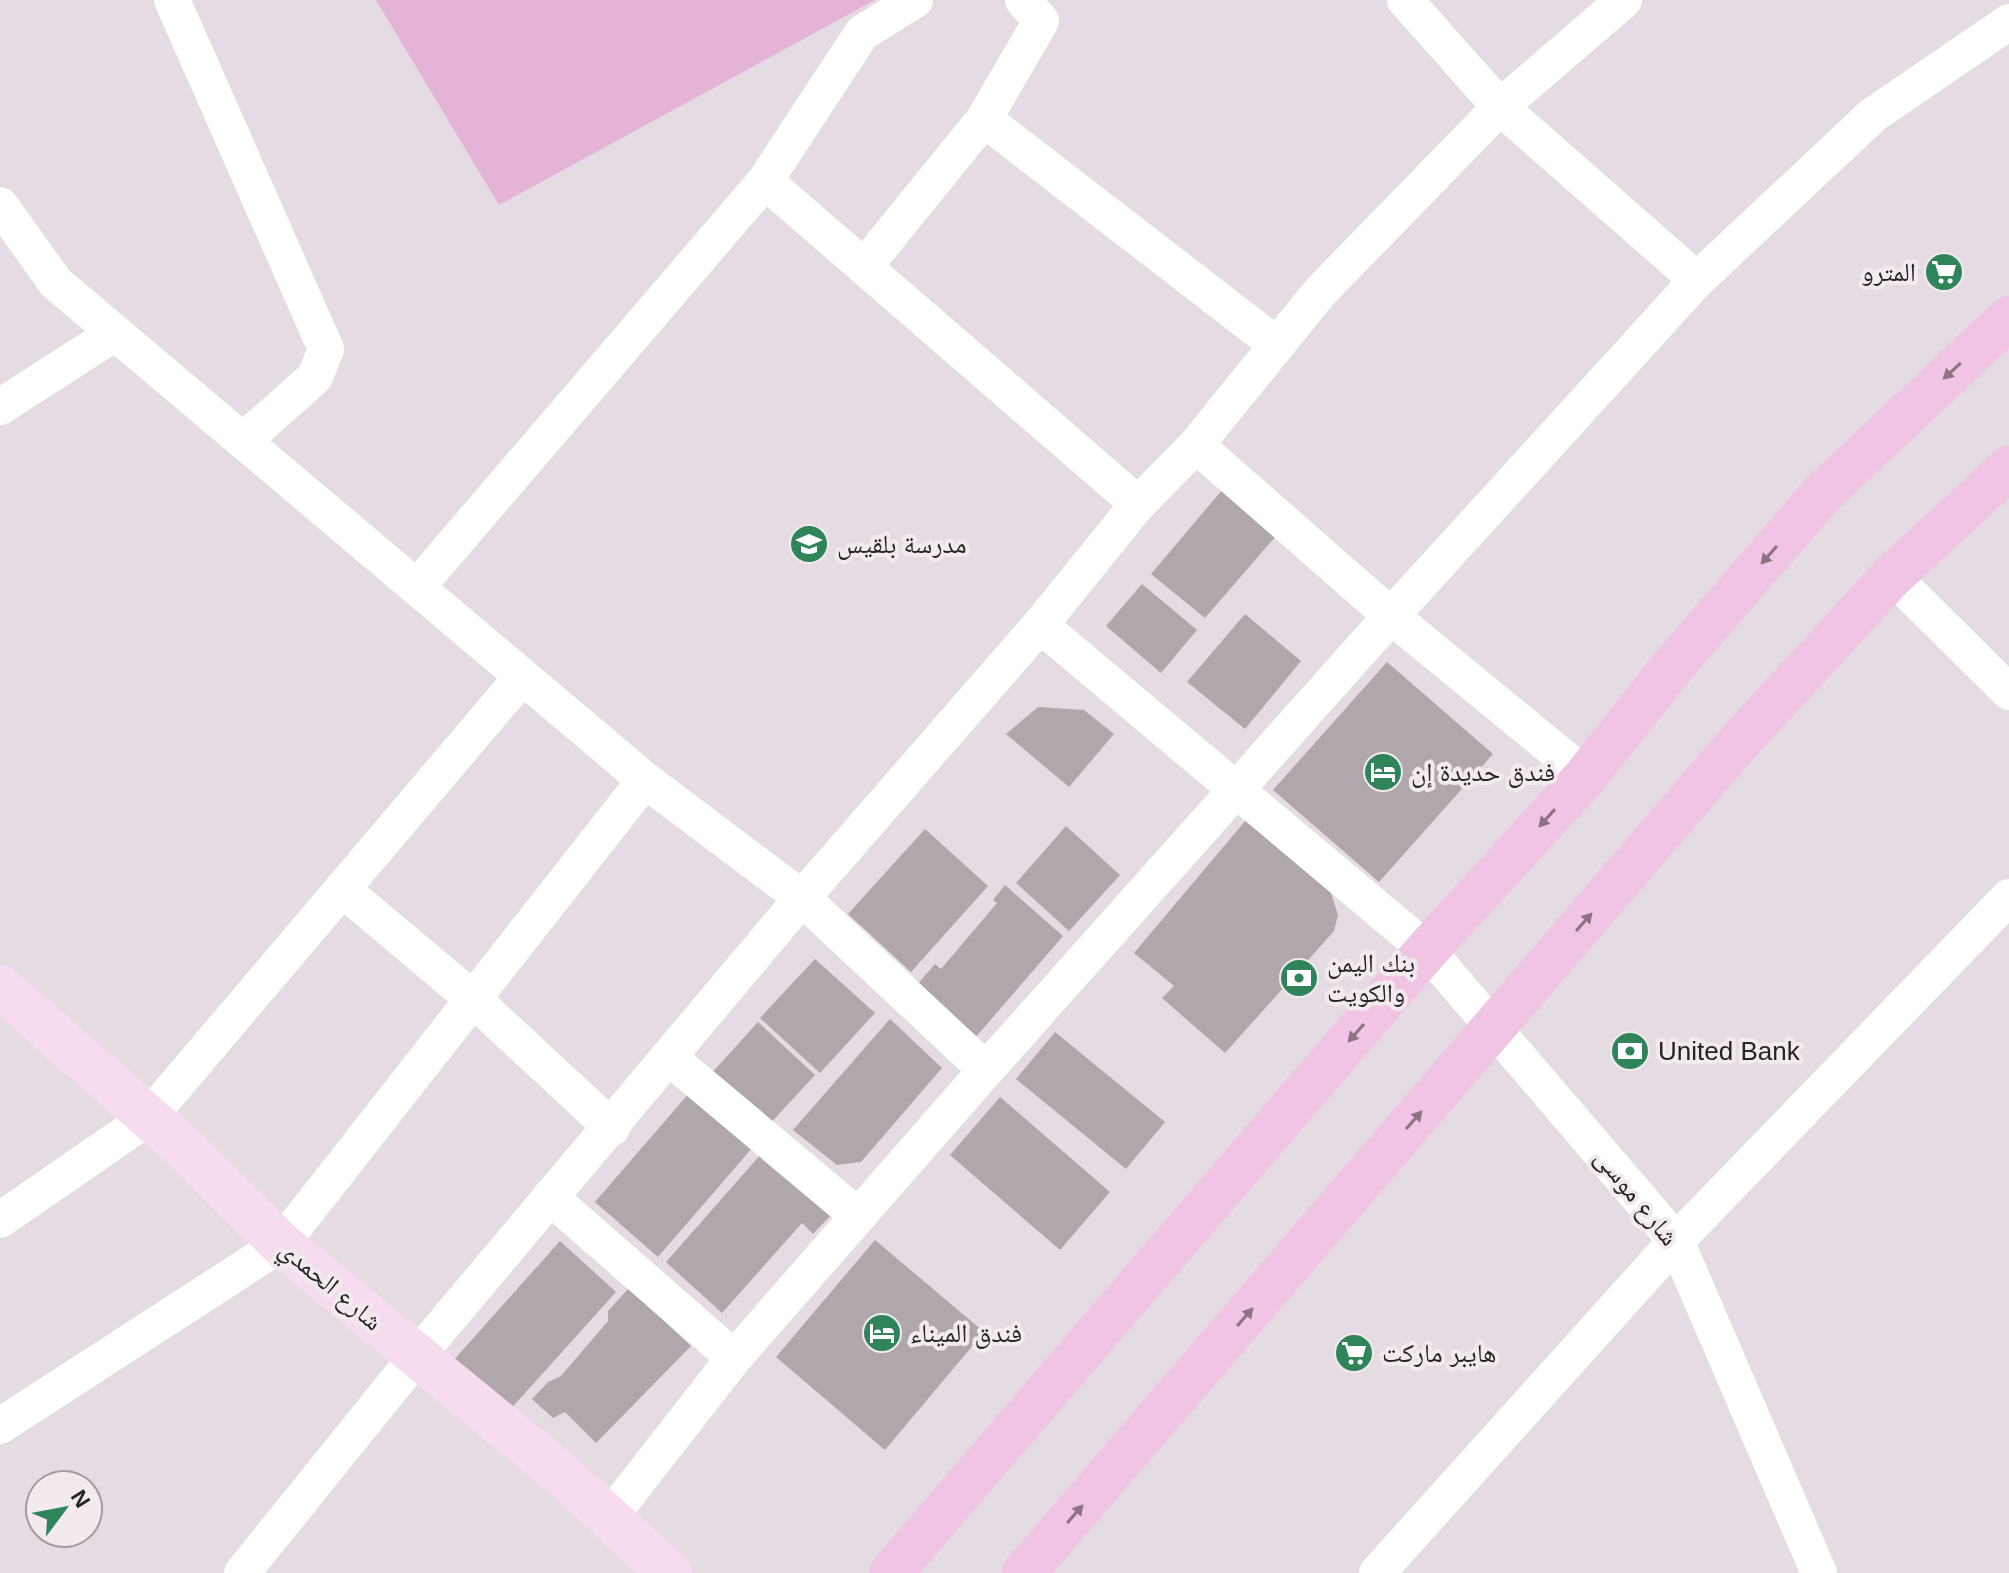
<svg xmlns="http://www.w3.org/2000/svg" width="2009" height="1573" font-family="Helvetica,'Noto Naskh Arabic',sans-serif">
<rect width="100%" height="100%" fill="#e4dce2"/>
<path fill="#e5b3d6" d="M376,0H875L499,205Z"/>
<g fill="#afa7ac">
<path d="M1223,489L1276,536L1205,618L1151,574Z"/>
<path d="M1142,584L1197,630L1161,673L1106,626Z"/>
<path d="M1245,614L1301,661L1245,729L1187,682Z"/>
<path d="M1387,662L1493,754L1379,882L1273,790Z"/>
<path d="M1038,707L1084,710L1114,734L1069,787L1006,734Z"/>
<path d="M1246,820L1331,893L1338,915L1334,931L1225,1053L1162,998L1174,986L1134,953Z"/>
<path d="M1066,826L1120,875L1069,931L1016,883Z"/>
<path d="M925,829L988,886L911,972L848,914Z"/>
<path d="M1005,885L1063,936L975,1038L915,987L935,964L941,969L997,903L993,900Z"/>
<path d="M815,959L875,1013L820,1073L760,1018Z"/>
<path d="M890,1019L942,1068L861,1162L837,1165L793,1130Z"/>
<path d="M758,1022L815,1075L766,1128L709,1076Z"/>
<path d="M1055,1032L1165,1122L1126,1169L1016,1079Z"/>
<path d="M690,1092L753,1147L658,1257L595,1202Z"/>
<path d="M1000,1097L1110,1192L1060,1250L950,1155Z"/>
<path d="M762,1153L831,1215L813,1234L802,1223L722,1313L666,1262Z"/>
<path d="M875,1240L984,1332L885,1450L776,1357Z"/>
<path d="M560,1241L616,1292L508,1412L452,1362Z"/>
<path d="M629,1288L691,1346L596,1443L565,1412L553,1418L532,1399L548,1382L561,1376L608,1321V1311Z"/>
</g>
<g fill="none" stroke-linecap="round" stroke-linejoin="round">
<g stroke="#fff" stroke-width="36">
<path d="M172,0L326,349L315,377L243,441"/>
<path d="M1405,0L1500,107L1697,280"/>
<path d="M984,119L1277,345"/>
<path d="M765,181L1138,504"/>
<path d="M0,205L56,283L645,780L802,898L986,1070"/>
<path d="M864,267L984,119L1041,21L1023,0"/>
<path d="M0,407L115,333"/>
<path d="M1196,445L1391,616L1586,776"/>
<path d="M1892,576L2009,692"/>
<path d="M417,587L765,181L862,33L915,0"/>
<path d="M1040,625L1427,950L1676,1241L1819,1573"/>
<path d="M342,889L473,999L612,1128"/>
<path d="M671,1059L858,1216"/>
<path d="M550,1197L734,1358"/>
<path d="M0,1220L148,1118L522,677"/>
<path d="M0,1426L281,1244L645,780"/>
<path d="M609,1518L734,1358L986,1070L1391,616L1697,280L1873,115L2009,22"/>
<path d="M242,1573L417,1356L802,898L1040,625L1138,504L1196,445L1320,292L1500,107L1624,0"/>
<path d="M1377,1573L1676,1241L2009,897"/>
</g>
<path stroke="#f7dcef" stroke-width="44" d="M0,987L186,1150L281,1244L560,1473L670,1573"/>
<g stroke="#f2c4e4" stroke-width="44">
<path d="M891,1573L1427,950L1586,776L1672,667L1823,493L2009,318"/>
<path d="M1024,1573L1739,742L1892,576L2009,468"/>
</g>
</g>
<defs><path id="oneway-solid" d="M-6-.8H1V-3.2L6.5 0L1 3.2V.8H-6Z" transform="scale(2)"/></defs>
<g fill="#8c7485">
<use href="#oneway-solid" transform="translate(1952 371) rotate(137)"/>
<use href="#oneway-solid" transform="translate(1769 555) rotate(131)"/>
<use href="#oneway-solid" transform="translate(1547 818) rotate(132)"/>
<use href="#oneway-solid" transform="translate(1584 922) rotate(-49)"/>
<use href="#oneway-solid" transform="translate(1356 1033) rotate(131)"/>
<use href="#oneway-solid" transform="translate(1414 1120) rotate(-49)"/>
<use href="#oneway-solid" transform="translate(1245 1317) rotate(-49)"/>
<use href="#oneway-solid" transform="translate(1075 1514) rotate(-49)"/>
</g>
<defs>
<symbol id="supermarket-disc" viewBox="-11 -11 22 22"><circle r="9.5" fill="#2f8559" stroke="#f2eaef"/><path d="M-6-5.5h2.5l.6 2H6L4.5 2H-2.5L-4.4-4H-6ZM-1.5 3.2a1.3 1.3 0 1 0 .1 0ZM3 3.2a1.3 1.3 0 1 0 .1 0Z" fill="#fff"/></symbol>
<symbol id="school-disc" viewBox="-11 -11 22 22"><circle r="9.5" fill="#2f8559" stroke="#f2eaef"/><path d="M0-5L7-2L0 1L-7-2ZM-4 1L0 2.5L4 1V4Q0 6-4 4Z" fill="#fff"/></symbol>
<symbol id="hotel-disc" viewBox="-11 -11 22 22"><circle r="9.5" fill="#2f8559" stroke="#f2eaef"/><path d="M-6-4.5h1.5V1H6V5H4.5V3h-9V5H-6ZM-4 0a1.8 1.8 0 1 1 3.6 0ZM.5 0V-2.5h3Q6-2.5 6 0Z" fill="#fff"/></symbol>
<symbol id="bank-disc" viewBox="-11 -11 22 22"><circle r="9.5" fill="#2f8559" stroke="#f2eaef"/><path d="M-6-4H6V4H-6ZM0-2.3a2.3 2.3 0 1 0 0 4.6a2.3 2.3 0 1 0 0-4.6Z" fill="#fff"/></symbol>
</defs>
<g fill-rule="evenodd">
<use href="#supermarket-disc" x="1922" y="250" width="44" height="44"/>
<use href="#school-disc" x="787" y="522" width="44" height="44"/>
<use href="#hotel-disc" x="1361" y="750" width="44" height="44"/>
<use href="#bank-disc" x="1277" y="956" width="44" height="44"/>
<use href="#bank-disc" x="1608" y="1029" width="44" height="44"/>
<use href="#hotel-disc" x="860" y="1311" width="44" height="44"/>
<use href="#supermarket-disc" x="1332" y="1331" width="44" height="44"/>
</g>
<g text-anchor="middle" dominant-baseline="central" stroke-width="8" stroke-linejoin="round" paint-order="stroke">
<g font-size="26" fill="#272426" stroke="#f2eaef" text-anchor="start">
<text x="1916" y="272" text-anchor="end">المترو</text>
<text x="837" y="544">مدرسة بلقيس</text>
<text x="1411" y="772">فندق حديدة إن</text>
<text x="1327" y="963">بنك اليمن<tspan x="1327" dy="30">والكويت</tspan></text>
<text x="1658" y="1051">United Bank</text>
<text x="910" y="1333">فندق الميناء</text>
<text x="1382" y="1353">هايبر ماركت</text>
</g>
<g font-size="26" fill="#272426" stroke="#f2eaef">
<text transform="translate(1637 1197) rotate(51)">شارع موسى</text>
<text transform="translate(331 1285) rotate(40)">شارع الحمدي</text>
</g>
</g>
<g transform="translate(64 1509) rotate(58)"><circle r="38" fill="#f2eaef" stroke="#a19b9f" stroke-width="2"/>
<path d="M0-6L14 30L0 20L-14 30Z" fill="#2f8559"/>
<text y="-12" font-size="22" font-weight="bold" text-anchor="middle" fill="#272426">N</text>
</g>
</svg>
